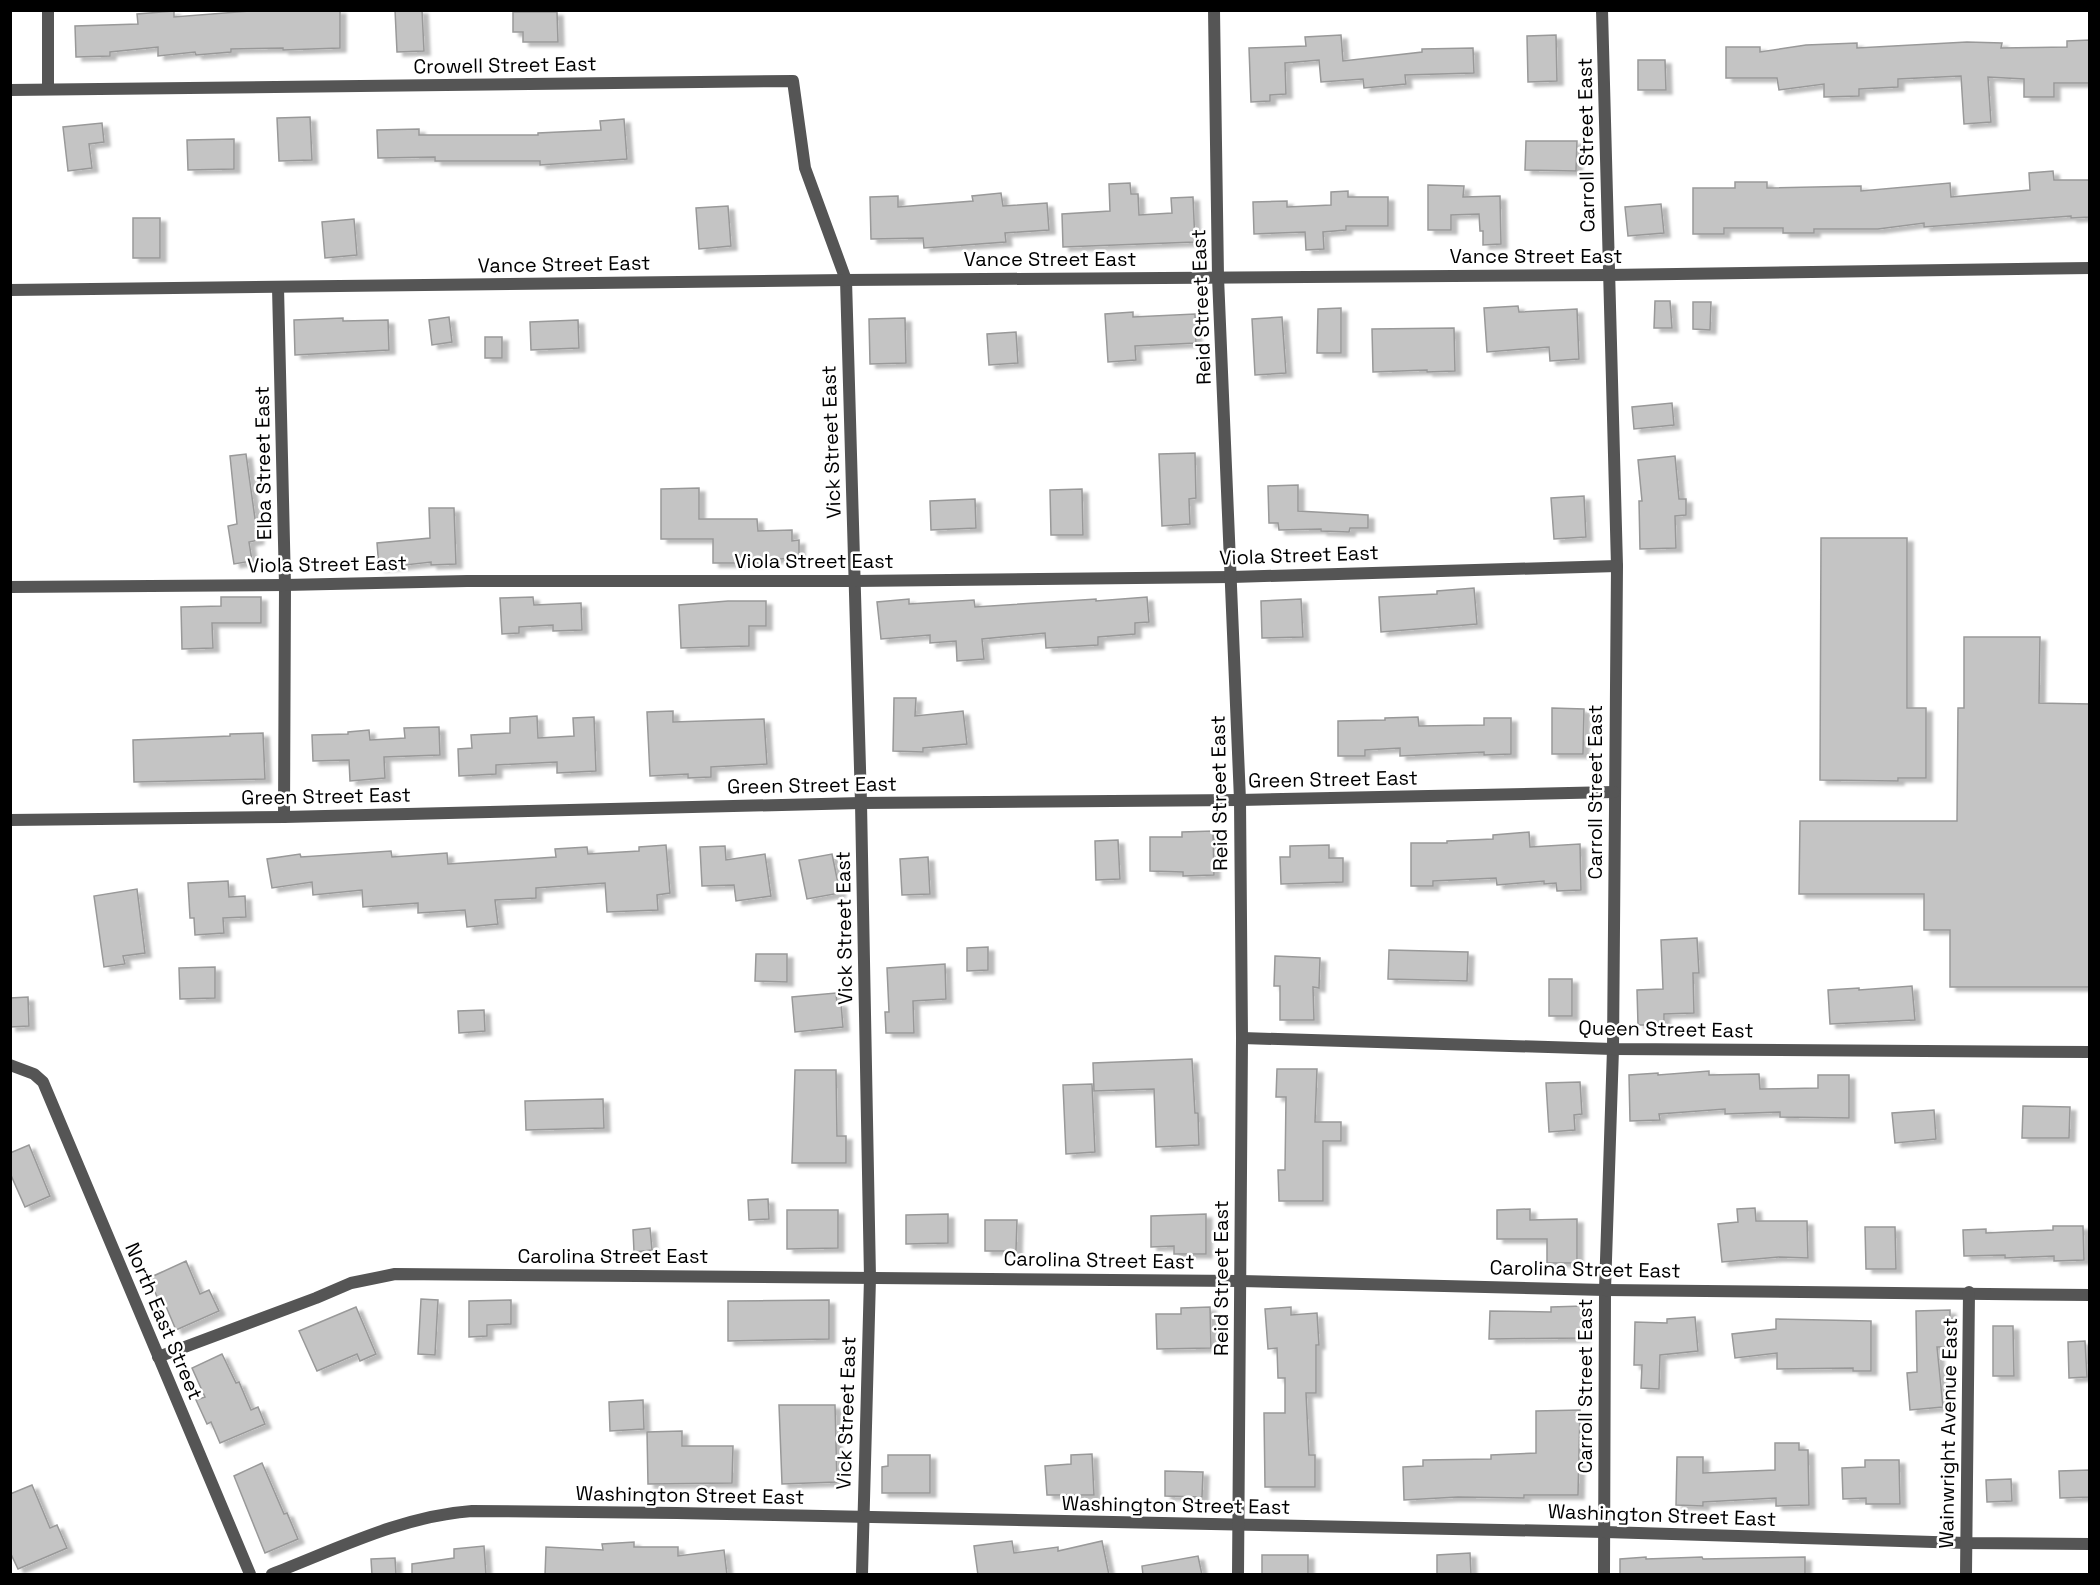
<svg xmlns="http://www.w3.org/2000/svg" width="2100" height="1585" font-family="'Space Grotesk',sans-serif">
<defs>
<filter id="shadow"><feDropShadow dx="6" dy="4" stdDeviation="1.5" flood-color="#0004"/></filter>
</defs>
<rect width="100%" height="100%" fill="#fff"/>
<g fill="#c4c4c4" stroke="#999" stroke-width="1.5" filter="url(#shadow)">
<path d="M340,10V48L283,50V48L231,49V52L196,55L195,52L158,56V47L110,52V56L76,57L75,26L138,24L137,14L174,11V17L250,11Z"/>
<path d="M395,10H422L424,51L397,52Z"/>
<path d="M513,12H557L558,42H523V32H513Z"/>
<path d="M1341,35L1343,61L1422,52V49L1473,48L1474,73L1405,75L1406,84L1364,88L1363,79L1321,82L1319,60L1285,63L1286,94L1270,95V101L1251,102L1249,48L1306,46L1305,37Z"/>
<path d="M1556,35L1557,81L1528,82L1527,36Z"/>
<path d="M2090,40V83H2054V97H2024V79L1988,77L1991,122L1964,124L1961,76L1898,79V87L1859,89V96L1824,97V84L1779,90L1777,78H1726V47H1760V52L1806,45L1857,43V48L1967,42L2002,43L2001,48L2067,47V41Z"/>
<path d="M1638,60H1665L1666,90H1638Z"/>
<path d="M310,117L312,160L279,161L277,118Z"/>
<path d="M624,119L627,159L540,165V161H435V157L378,158L377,130L419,129V135H538V133L601,130L600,121Z"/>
<path d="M102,123L104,142L89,144L92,168L68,171L63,127Z"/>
<path d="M234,139V169L188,170L187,140Z"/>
<path d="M1526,141H1577L1576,171L1525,170Z"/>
<path d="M2053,171L2054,180H2090V217L2071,218V216L1924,227V223L1878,229H1814V233H1783V228H1724V234H1693V188H1735V182H1767V188L1861,186V191L1950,183L1951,197L2030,190L2029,173Z"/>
<path d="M1130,183L1131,194H1138L1139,215L1172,213L1171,198L1193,197L1195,242L1063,247L1062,214L1110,211L1109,184Z"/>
<path d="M1428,185L1464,186L1463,197L1500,196L1501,244L1483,245V231H1480L1479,214L1451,215V230H1428Z"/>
<path d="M1348,191V197H1388V226H1346V230L1323,232L1324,249L1306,250L1305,232L1254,234L1253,202L1287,201V207L1331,205V192Z"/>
<path d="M1001,193L1003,206L1047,203L1049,230L1005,233L1006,242L924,248L923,238L871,239L870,197L898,196V207L973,201L972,196Z"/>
<path d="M1661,204L1664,233L1628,236L1625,207Z"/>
<path d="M728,206L731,246L699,249L696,208Z"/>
<rect x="133" y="218" width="27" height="40"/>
<path d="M354,219L357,255L325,258L322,222Z"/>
<path d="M1655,301H1670L1672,328H1654Z"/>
<path d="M1693,302H1711L1710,330L1693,329Z"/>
<path d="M1518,306L1519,312L1577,309L1579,359L1550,361L1549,347L1487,352L1484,308Z"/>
<path d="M1341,308V353H1317L1318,309Z"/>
<path d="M1133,312V317L1195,314L1196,343L1135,346L1136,360L1108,362L1105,314Z"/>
<path d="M449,317L452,342L432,345L429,320Z"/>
<path d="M1282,317L1286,373L1255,375L1252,319Z"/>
<path d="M343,318V321L388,320L389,350L295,355L294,320Z"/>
<path d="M905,318L906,363L870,364L869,319Z"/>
<path d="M578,320L579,348L531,350L530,322Z"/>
<path d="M1454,328L1455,371L1427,372V370L1373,372L1372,329Z"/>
<path d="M1016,332L1018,363L989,365L987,334Z"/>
<rect x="485" y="337" width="17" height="21"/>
<path d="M1672,403L1674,425L1634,429L1632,407Z"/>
<path d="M1195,453L1196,498L1189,499L1190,524L1162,526L1159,454Z"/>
<path d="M246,454L258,540L249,542L252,561L234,564L228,526L237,524L230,456Z"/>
<path d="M1675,456L1679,499H1686V515L1675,516L1676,548L1640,549L1639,501H1642L1638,460Z"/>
<path d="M1298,485V511L1368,515V528H1350L1349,532L1321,531V529L1279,530L1278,523H1269L1268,486Z"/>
<path d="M699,488V519H757L758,531L792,530V541L799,540V558L759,560V563H713V539H661V489Z"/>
<path d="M1082,489L1083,535H1051L1050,490Z"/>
<path d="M1584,496L1586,537L1554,539L1551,498Z"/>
<path d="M975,499L976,528L931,530L930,501Z"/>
<path d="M429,508H454L456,564L431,565V562L379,568L377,543L430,538Z"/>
<path d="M1821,538H1907V708H1926V778H1898V781L1820,780Z"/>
<path d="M1474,588L1477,624L1381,632L1379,597L1437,594V591Z"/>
<path d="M221,597H261V623H212L213,648L182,649L181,607L221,606Z"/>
<path d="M533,597L534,605L581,603L582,630L553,631V625L519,627V633L502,634L500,598Z"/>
<path d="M1147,597L1149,622L1135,623V634L1098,637V645L1046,648L1045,633L982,639L984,659L957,661L956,641L930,643V635L881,639L877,602L909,599V604L974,600L975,607L1096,599V601Z"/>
<path d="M1301,599L1303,637L1262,638L1261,601Z"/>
<path d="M728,601H766V626H749V646L681,648L679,605Z"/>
<path d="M1964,637H2040L2039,703L2090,704V987H1950V930H1924V894H1799L1800,821H1957L1958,708H1964Z"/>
<path d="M894,698H916L915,716L963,711L967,744L923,748V752L893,751Z"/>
<path d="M1552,708L1584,709L1583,754H1552Z"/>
<path d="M673,711V722L764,719L767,764L711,767V777L688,778V774L650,776L647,712Z"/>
<path d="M537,716L538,738L574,736L573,718L594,717L596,771L557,773V762L496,765V774L459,776L458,749L472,748L471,735L510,733V718Z"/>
<path d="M1418,717L1419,726L1484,725V718H1511V754L1484,755V752L1400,756V748L1365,750V756H1338V721L1385,720V718Z"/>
<path d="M439,727L440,755L384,757L385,778L350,781L349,760L313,761L312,735L348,734V732L369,730L370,740L405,738L404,728Z"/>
<path d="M263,733L265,779L134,782L133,740L230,736V734Z"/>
<path d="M1213,831L1214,875L1183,876V872L1150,871V837H1182V832Z"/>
<path d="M1529,832L1530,847L1580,844L1581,890L1557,891L1556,883L1544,884V881L1497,885L1496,878L1433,881V886H1411V843H1447V841L1493,839V835Z"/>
<path d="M1118,840L1120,879L1096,880L1095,841Z"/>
<path d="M666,845L670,893L657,895L658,910L607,912L605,883L536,888V898L495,900L498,924L467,927L465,910L418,913V903L363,907L362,890L313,895L312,882L272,888L267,859L300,854L301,857L391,851L392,857L447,853L448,864L556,857L555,849L587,847L588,854L639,851V847Z"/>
<path d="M1329,845V858H1343V882L1281,884L1280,857H1290V846Z"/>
<path d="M725,846L726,860L765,854L771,896L736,901L734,885L702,886L700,847Z"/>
<path d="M832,854L840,893L807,899L799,860Z"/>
<path d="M928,857L930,894L902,895L900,859Z"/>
<path d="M228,881L229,897L245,896L246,917L223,918L224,933L195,935L194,918H190L188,883Z"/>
<path d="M137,889L145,953L123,956L125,964L104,967L94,896Z"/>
<path d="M1697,938L1699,973H1693L1694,1013L1664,1014V1025H1638L1637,990L1663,989L1661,940Z"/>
<path d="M988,947V970L967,971V948Z"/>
<path d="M1389,950L1468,952L1467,981L1388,979Z"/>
<path d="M756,954H787V982L755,981Z"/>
<path d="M1275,956L1320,958L1319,988L1313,987L1314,1020H1280V986H1274Z"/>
<path d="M945,964L946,999L913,1001L914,1033H886L885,1012H889L887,968Z"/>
<path d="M215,967V998L180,999L179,968Z"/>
<rect x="1549" y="979" width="23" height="37"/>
<path d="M1912,986L1915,1020L1830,1024L1828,990L1859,988V990Z"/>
<path d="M836,993L837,1003H841L843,1027L795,1032L792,997Z"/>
<path d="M28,997L29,1026L10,1027V998Z"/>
<path d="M484,1010L485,1031L459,1033L458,1011Z"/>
<path d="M1192,1059L1195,1113H1198L1199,1145L1156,1147L1154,1089L1094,1091L1093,1063Z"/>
<path d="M1277,1069H1317L1315,1122H1341V1141H1323V1201H1279L1278,1170H1285L1286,1097H1276Z"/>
<path d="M795,1070H836L837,1136H846V1163H792Z"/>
<path d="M1709,1071V1075L1759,1074L1760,1089L1818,1088V1075H1849V1118L1780,1117V1112L1725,1114V1109L1659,1114L1660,1120L1630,1121L1629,1075L1658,1073V1075Z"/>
<path d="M1580,1082L1582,1114L1574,1115L1575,1130L1549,1132L1546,1083Z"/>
<path d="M1092,1084L1095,1152L1066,1154L1063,1085Z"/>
<path d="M603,1099L604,1128L526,1130L525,1101Z"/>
<path d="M2023,1106L2070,1107L2069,1138H2022Z"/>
<path d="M1934,1110L1936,1139L1895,1143L1892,1113Z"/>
<path d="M29,1145L50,1196L25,1207L10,1173V1153Z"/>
<path d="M768,1199L769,1219L749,1220L748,1200Z"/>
<path d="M1755,1208L1756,1221H1807L1808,1258L1779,1257L1722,1262L1718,1224L1738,1222L1737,1209Z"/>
<path d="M1530,1209V1220L1577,1219V1263H1547V1239H1497V1210Z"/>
<path d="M787,1210H838V1248L787,1249Z"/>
<path d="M948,1214V1243L906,1244V1215Z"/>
<path d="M1206,1214V1254H1174V1246L1151,1247V1216Z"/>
<path d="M985,1220H1017L1016,1251H985Z"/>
<path d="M2053,1226H2083L2084,1260L2054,1261V1256L2005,1258V1255L1964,1256L1963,1230L1986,1229V1233L2053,1230Z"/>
<path d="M1865,1227H1895L1896,1269H1866Z"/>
<path d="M650,1228L652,1250L634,1252L633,1230Z"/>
<path d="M186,1261L200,1294L209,1290L219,1311L176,1330L162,1297L158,1299L149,1278Z"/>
<path d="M421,1299L438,1300L435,1355L418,1354Z"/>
<path d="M511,1300V1324L487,1325V1336L469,1337V1301Z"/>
<path d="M829,1300V1339L728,1341V1301Z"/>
<path d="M1583,1306L1584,1338L1489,1339L1490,1311L1551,1312V1307Z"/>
<path d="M356,1307L376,1354L360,1361L357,1354L317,1371L299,1331Z"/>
<path d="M1210,1307L1211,1348L1157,1349L1156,1314H1181V1308Z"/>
<path d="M1291,1307V1315L1317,1313L1319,1345H1316V1393H1306L1309,1455H1315V1487H1265L1264,1413H1285V1378H1278L1277,1348L1268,1349L1265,1309Z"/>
<path d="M1950,1310V1347H1937L1943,1407L1910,1410L1907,1373L1917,1372L1916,1311Z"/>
<path d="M1695,1317L1698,1351L1660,1355L1659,1389L1641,1388L1642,1365H1634L1635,1322L1667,1323V1319Z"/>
<path d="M1776,1319L1871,1321V1371H1853V1368L1777,1369V1353L1735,1358L1732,1334L1776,1329Z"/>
<path d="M1993,1326H2013L2014,1376H1993Z"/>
<path d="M2085,1341L2087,1377L2069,1378L2068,1342Z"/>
<path d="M222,1354L236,1383L239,1382L251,1410L258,1407L265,1424L220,1443L211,1422L207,1424L196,1400L205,1397L192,1368Z"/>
<path d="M643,1400L644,1429L610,1431L609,1402Z"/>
<path d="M779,1405H835L837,1482L782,1484Z"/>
<path d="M1580,1410L1578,1495H1524V1498L1458,1497L1404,1500L1403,1467L1423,1466V1460L1491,1459V1455L1536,1453V1411Z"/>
<path d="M682,1431V1446H733L732,1483L648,1484L647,1432Z"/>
<path d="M1775,1443H1799V1450H1808L1809,1505L1776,1506V1498L1703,1502V1506L1676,1505L1677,1457H1703V1473L1775,1470Z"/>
<path d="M1092,1454L1094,1495H1047L1045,1466L1071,1464V1455Z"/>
<path d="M888,1455H930V1493H882V1467L888,1466Z"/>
<path d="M1865,1460H1899L1900,1504H1866V1498L1843,1499L1842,1468L1865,1467Z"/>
<path d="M262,1463L284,1514L287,1513L298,1539L265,1553L234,1476Z"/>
<path d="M2090,1470V1497L2060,1498L2059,1471Z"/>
<path d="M1165,1471L1203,1472L1202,1497L1165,1496Z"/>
<path d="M2011,1479L2012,1501L1987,1502L1986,1480Z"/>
<path d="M32,1485L50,1528L57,1525L67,1548L18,1569L10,1552V1494Z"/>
<path d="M1012,1541L1014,1553L1058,1547V1551L1102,1541L1109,1575H978L974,1546Z"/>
<path d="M634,1542V1547H678V1556L724,1550L727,1575H545L546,1547L603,1550L602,1544Z"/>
<path d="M484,1546L486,1575H412V1564L454,1558V1549Z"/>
<path d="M1470,1553L1471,1575H1437V1555Z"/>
<rect x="1262" y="1555" width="46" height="20"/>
<path d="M1198,1556L1202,1575H1143L1142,1566Z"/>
<path d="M1646,1557V1559L1702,1557L1703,1559L1805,1557V1575H1620V1559Z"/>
<path d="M395,1558L396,1575H372L371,1559Z"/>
</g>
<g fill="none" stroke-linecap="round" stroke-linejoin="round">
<g stroke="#555" stroke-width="12">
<path d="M1602,10L1617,566L1613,1049L1605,1290L1604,1574"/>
<path d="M48,89V10"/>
<path d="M10,90L793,81L805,168L846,280L861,803L870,1278L862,1574"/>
<path d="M278,287L285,585L284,817"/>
<path d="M10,290L846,280L1608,275L2090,268"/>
<path d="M10,587L285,585L467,581H855L1232,577L1617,566"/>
<path d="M10,820L284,817L861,803L1240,800L1614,792"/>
<path d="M1242,1038L1613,1049L2090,1052"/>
<path d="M10,1065L34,1074L43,1082L250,1574"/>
<path d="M158,1357L316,1298L351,1283L395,1274L1241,1281L1605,1290L2090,1295"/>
<path d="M272,1574C337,1549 402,1516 472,1511L677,1513L1605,1532L1966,1543L2090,1544"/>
<path d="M1966,1574L1969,1292"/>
</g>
<path stroke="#555" stroke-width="12" d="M1214,10L1218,277L1240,800L1242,1038L1238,1574"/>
</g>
<g text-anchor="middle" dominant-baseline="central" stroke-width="5" stroke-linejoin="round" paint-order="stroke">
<g font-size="20" fill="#000" stroke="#fff">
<text transform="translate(505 65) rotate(-1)">Crowell Street East</text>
<text transform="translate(1586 145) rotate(-91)">Carroll Street East</text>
<text x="1536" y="256">Vance Street East</text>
<text x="1050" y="259">Vance Street East</text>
<text transform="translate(564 264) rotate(-1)">Vance Street East</text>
<text transform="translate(1201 307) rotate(-92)">Reid Street East</text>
<text transform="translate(831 442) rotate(-92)">Vick Street East</text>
<text transform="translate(263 463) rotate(-91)">Elba Street East</text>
<text transform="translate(1299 555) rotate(-2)">Viola Street East</text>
<text x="814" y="561">Viola Street East</text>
<text transform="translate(327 564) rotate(-1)">Viola Street East</text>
<text transform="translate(1333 779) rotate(-1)">Green Street East</text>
<text transform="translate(812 785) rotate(-1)">Green Street East</text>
<text transform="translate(1595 792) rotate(-90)">Carroll Street East</text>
<text transform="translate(1219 793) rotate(-91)">Reid Street East</text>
<text transform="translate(326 796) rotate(-1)">Green Street East</text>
<text transform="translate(844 928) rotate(-91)">Vick Street East</text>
<text transform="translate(1666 1029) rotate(1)">Queen Street East</text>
<text x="613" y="1256">Carolina Street East</text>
<text transform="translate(1099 1260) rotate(1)">Carolina Street East</text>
<text transform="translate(1585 1269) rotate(1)">Carolina Street East</text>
<text transform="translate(1221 1278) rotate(-90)">Reid Street East</text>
<text transform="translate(164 1321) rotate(67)">North East Street</text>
<text transform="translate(1585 1386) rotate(-90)">Carroll Street East</text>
<text transform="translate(846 1413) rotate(-88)">Vick Street East</text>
<text transform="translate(1948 1433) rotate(-89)">Wainwright Avenue East</text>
<text transform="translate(690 1495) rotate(1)">Washington Street East</text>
<text transform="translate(1176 1505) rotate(1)">Washington Street East</text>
<text transform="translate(1662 1515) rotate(2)">Washington Street East</text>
</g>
</g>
<rect width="2100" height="1585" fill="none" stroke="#000000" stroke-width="24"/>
</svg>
